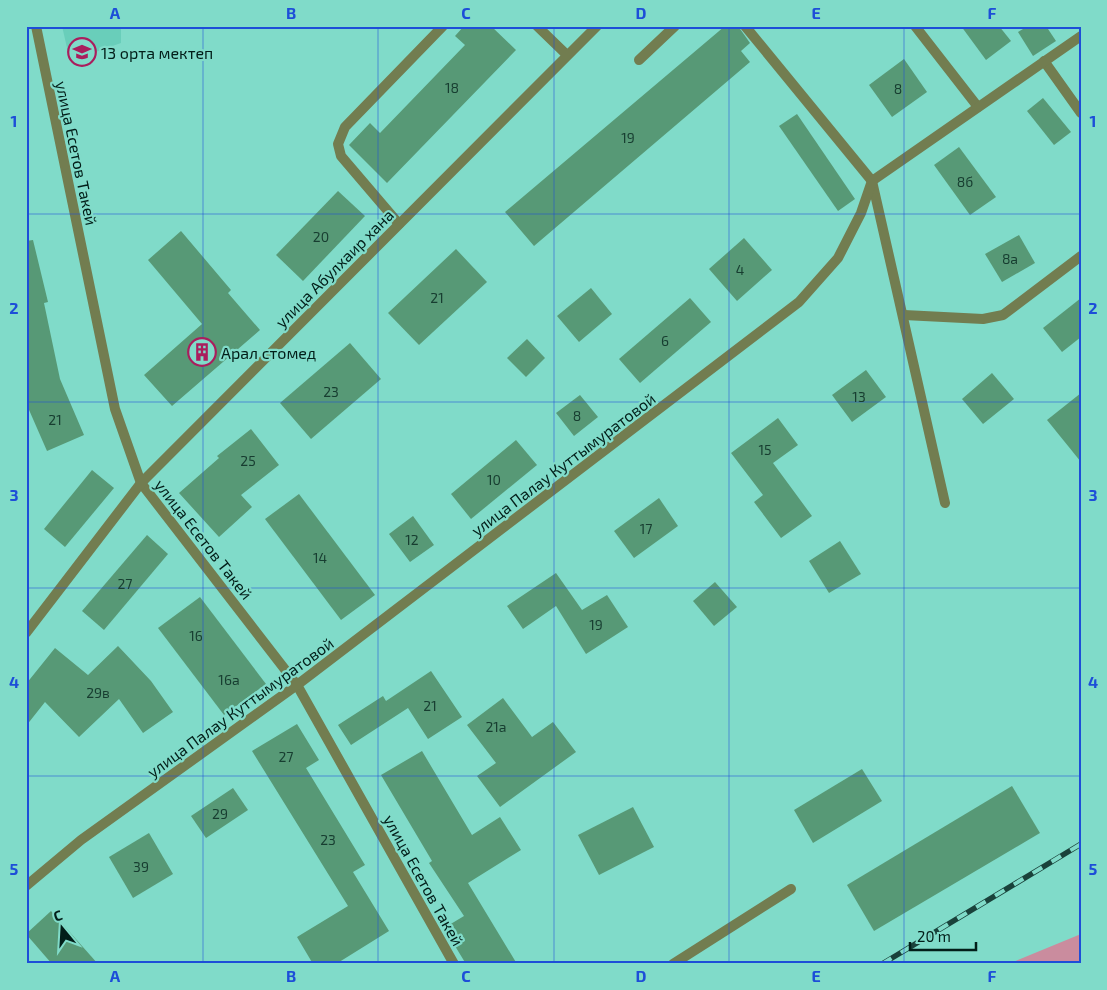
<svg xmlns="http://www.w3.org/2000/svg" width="1107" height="990" font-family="'Exo 2',sans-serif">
<rect width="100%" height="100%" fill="#80dbc9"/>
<path fill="#69ceba" d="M62,26H121V43L70,61Z"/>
<path fill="#ca8c9e" d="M1081,934V955L1078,964H1008Z"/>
<g fill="#579976">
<path d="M464,26H491L516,50L387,183L349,145L370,123L380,133L465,45L455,36Z"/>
<path d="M725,26H738L750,43L741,51L750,62L534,246L505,212Z"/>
<path d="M961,26H999L1011,41L986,60Z"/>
<path d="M1028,26H1046L1056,41L1033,56L1018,32Z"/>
<path d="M904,59L927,92L892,117L869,85Z"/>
<path d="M1043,98L1071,132L1054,145L1027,111Z"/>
<path d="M797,114L855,199L838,211L779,126Z"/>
<path d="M959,147L996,197L970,215L934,165Z"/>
<path d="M338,191L365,216L303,281L276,255Z"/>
<path d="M181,231L231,290L228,293L260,330L172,406L144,375L202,324L148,260Z"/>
<path d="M1019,235L1035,263L1002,282L985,254Z"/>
<path d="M744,238L772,270L737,301L709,269Z"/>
<path d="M33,240L48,302L44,303L60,379L84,435L47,451L26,403V241Z"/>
<path d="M456,249L487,282L419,345L388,313Z"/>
<path d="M591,288L612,314L579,342L557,316Z"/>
<path d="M690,298L711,322L640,383L619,359Z"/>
<path d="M1081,298V337L1062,352L1043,328Z"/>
<path d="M527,339L545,358L526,377L507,358Z"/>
<path d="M350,343L381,379L311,439L280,403Z"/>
<path d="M866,370L886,397L852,422L832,395Z"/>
<path d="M992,373L1014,399L983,424L962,399Z"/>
<path d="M1081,393V462L1047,420Z"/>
<path d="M580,395L598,417L574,436L556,413Z"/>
<path d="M778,418L798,445L773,463L812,516L781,538L754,502L763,495L731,453Z"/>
<path d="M251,429L279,465L241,495L252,507L219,537L179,493L219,458L217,456Z"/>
<path d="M516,440L537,465L471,519L451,494Z"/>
<path d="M92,470L114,488L65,547L44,529Z"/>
<path d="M299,494L375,595L341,620L265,519Z"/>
<path d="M659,498L678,526L634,558L614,531Z"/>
<path d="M413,516L434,545L410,562L389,534Z"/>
<path d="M147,535L168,554L104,630L82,611Z"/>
<path d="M840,541L861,574L829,593L809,561Z"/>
<path d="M556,573L582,610L607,595L628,627L586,654L556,606L523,629L507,606Z"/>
<path d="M715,582L737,607L714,626L693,601Z"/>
<path d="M200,597L266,684L224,715L158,628Z"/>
<path d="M118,646L151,681L173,712L143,733L119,699L79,737L45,702L26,726V684L55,648L88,675Z"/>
<path d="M431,671L462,717L428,739L408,708L351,745L338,725L383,696L386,701Z"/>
<path d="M503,698L532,737L553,722L576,752L500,807L477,776L496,763L467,725Z"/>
<path d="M297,724L319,760L306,768L365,865L353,872L389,931L336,964H313L297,937L348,906L252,751Z"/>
<path d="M422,751L472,835L500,817L521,850L468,883L517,964H466L444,928L464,916L429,863L432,861L381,775Z"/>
<path d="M862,769L882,801L813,843L794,810Z"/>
<path d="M1012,786L1040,833L874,931L847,885Z"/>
<path d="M233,788L248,810L206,838L191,816Z"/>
<path d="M633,807L654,847L599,875L578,835Z"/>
<path d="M149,833L173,874L133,898L109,857Z"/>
<path d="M51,911L98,964H52L26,934Z"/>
</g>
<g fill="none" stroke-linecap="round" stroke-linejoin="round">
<g stroke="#727d50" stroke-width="10">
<path d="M537,26L567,55"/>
<path d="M639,60L675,26"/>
<path d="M399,224L341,156L338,144L345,127L443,26"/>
<path d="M673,964L791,889"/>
</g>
<g stroke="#727d50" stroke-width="10">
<path d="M36,26L115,409L141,483L297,685L454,964"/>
<path d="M745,26L872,181L945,503"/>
<path d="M915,26L978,107"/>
<path d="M1044,61L1081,113"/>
<path d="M904,315L983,319L1003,315L1081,256"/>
<path d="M26,633L141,483L597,26"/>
<path d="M26,886L81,840L297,685L799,302L838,258L861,213L872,181L1081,36"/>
</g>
<defs>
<path id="rail" d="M882,964L1081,844"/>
</defs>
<use href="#rail" stroke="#1a423b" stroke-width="5.5"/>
<use href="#rail" stroke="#80dbc9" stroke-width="4" stroke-dasharray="11" stroke-linecap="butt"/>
</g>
<path fill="none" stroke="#1d4ed8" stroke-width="1" stroke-opacity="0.55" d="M203,26V964M378,26V964M554,26V964M729,26V964M904,26V964M26,214H1081M26,402H1081M26,588H1081M26,776H1081"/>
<defs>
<symbol id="school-ring" viewBox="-11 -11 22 22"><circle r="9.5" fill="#80dbc9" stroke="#aa1d5d" stroke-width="1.5"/><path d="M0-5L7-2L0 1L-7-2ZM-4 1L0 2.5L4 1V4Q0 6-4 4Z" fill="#aa1d5d"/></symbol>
<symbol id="building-ring" viewBox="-11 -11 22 22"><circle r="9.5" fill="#80dbc9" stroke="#aa1d5d" stroke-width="1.5"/><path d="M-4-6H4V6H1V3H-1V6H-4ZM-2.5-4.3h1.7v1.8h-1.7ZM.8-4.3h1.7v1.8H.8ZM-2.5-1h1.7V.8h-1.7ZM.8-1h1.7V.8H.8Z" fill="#aa1d5d"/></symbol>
</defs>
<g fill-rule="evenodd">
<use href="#school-ring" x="66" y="36" width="32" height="32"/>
<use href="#building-ring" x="186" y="336" width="32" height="32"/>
</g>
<g text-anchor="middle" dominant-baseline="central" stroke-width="4.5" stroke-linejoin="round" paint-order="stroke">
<g font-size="14" fill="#173d30">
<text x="452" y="87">18</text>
<text x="898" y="88">8</text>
<text x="628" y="137">19</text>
<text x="965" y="181">8б</text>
<text x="321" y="236">20</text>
<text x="1010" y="258">8а</text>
<text x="740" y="269">4</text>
<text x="437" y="297">21</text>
<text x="665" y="340">6</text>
<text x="331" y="391">23</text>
<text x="859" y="396">13</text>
<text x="577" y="415">8</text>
<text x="55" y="419">21</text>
<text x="765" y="449">15</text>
<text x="248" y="460">25</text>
<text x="494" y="479">10</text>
<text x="646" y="528">17</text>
<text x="412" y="539">12</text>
<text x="320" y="557">14</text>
<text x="125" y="583">27</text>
<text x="596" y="624">19</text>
<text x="196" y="635">16</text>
<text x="229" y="679">16а</text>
<text x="98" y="692">29в</text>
<text x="430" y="705">21</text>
<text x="496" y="726">21а</text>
<text x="286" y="756">27</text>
<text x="220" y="813">29</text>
<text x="328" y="839">23</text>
<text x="141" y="866">39</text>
</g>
<g font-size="16" fill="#021e19" stroke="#80dbc9" text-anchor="start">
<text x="101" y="52">13 орта мектеп</text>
<text x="221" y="352">Арал стомед</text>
</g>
<g font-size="16" fill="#021e19" stroke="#80dbc9">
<text transform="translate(77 153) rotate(78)">улица Есетов Такей</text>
<text transform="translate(334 268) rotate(-45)">улица Абулхаир хана</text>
<text transform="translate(563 464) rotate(-37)">улица Палау Куттымуратовой</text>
<text transform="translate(204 539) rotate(52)">улица Есетов Такей</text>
<text transform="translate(240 707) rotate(-36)">улица Палау Куттымуратовой</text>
<text transform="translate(424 880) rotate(61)">улица Есетов Такей</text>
</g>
</g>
<rect width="1107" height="990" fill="none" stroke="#80dbc9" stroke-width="55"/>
<g transform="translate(62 928) rotate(342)" stroke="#80dbc9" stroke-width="4" paint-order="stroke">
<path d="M0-4L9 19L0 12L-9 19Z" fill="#021e19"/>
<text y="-8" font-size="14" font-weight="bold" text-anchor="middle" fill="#021e19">С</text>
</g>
<path d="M910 942v8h66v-8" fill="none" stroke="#021e19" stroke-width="2.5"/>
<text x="917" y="942" font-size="15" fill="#021e19" stroke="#80dbc9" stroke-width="4" paint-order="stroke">20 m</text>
<rect x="28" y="28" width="1052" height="934" fill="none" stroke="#1d4ed8" stroke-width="2"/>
<g font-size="16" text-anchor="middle" font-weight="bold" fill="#1d4ed8">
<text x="115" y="19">A</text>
<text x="291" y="19">B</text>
<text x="466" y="19">C</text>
<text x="641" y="19">D</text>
<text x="816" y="19">E</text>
<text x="992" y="19">F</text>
<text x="14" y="127">1</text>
<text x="1093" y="127">1</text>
<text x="14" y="314">2</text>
<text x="1093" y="314">2</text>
<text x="14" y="501">3</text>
<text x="1093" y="501">3</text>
<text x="14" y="688">4</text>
<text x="1093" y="688">4</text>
<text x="14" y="875">5</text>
<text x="1093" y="875">5</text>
<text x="115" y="982">A</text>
<text x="291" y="982">B</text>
<text x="466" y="982">C</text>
<text x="641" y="982">D</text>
<text x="816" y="982">E</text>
<text x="992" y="982">F</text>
</g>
</svg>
